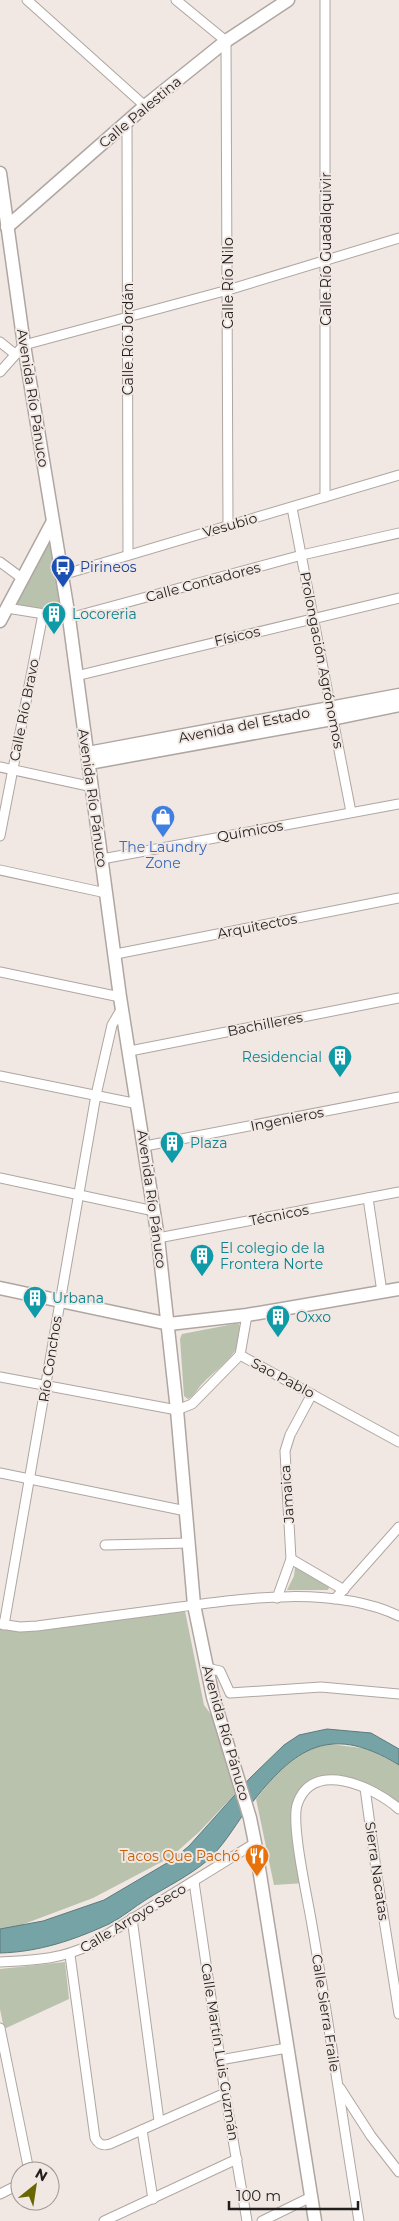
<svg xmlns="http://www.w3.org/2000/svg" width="399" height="2221" font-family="Montserrat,sans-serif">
<rect width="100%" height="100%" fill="#f1e7e3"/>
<g fill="#b9c2ad">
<path d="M52,523L69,618L7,608Z"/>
<path d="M234,1324H239C250,1348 217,1368 204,1382C198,1387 195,1396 188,1399L184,1396L180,1339L182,1334Z"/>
<path d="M295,1567L327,1585L329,1588L328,1590H287L294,1576Z"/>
<path d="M185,1611L204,1705L217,1723L236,1793L199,1832L171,1857L93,1898L16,1927L0,1929V1624L4,1625Z"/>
<path d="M330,1744L369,1749L399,1765V1809L355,1783L318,1781L297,1806L305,1883L274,1885L256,1799L280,1769L310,1748Z"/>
<path d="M65,1962L69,1999L4,2029L0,2009V1969Z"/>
</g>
<path fill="#76a3a6" stroke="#5c7b7d" d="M327,1729L371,1733L399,1749V1765C326,1720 290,1752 245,1812C233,1829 223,1846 208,1860C189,1876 168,1886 147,1899C134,1907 123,1917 109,1924C74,1940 39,1952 0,1953V1929L43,1921L104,1900L172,1860L189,1846L250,1778L284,1745L299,1735Z"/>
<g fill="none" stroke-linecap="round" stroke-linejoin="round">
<defs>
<g id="street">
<path d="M27,0L145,106"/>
<path d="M176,0L226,41L228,525"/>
<path d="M325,0V497"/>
<path d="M127,122L128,555"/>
<path d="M0,342L15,354"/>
<path d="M0,372L24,345L228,290L399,238"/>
<path d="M292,508L351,812"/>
<path d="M0,562L23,579"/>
<path d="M62,575L399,475"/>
<path d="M7,608L69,618L302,555L399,533"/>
<path d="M76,676L399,598"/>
<path d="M0,767L93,787"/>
<path d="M0,836L43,614"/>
<path d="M102,859L399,804"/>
<path d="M0,870L106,893"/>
<path d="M116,954L399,898"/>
<path d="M0,972L120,997"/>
<path d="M130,1051L399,998"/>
<path d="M0,1076L138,1104"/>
<path d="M145,1146L399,1097"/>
<path d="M0,1178L154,1211"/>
<path d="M368,1198L382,1292"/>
<path d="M158,1238L399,1192"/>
<path d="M240,1355L399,1442"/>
<path d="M240,1355L247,1315"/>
<path d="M0,1377L177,1410L192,1404L240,1355"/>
<path d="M0,1473L186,1511"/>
<path d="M105,1545L189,1543"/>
<path d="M291,1559L344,1590"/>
<path d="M277,1598L291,1559L285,1451L290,1435L312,1394"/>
<path d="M335,1599L399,1527"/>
<path d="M0,1624L20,1627L37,1626C80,1620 122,1615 165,1609C238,1599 331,1584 399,1616"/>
<path d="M4,1625L96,1095L112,1025L122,1008"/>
<path d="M207,1668L220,1671L230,1693L321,1687L399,1694"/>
<path d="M365,1788L377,1876L399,2014"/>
<path d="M194,1882L225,2093L247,2221"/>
<path d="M132,1918L159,2121"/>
<path d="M70,1955L95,2138C99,2145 103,2146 110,2144L225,2093"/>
<path d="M0,1962C34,1960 59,1960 90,1945L255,1843"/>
<path d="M0,2028L29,2171"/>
<path d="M220,2060L287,2048"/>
<path d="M340,2088L371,2136L399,2172"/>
<path d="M142,2130L153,2199"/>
<path d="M0,2194L20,2184"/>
<path d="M104,2221L237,2159"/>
<path d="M262,2221L311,2197"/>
<path d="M359,2221C343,2122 329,2024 312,1925C308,1900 291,1826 297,1805C312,1758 374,1787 399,1809"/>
</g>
<g id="secondary">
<path d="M0,173L24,345L69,618L120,997L158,1238L177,1410L194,1605L213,1697L250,1818L255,1843L315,2221"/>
<path d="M7,227L145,106L226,41L288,0"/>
<path d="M0,621L52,523"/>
<path d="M88,753L399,695"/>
<path d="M89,763L332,719L399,705"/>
<path d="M0,1288L169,1324L247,1315L399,1289"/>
</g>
</defs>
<use href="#street" stroke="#afa6a2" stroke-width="11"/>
<use href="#secondary" stroke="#afa6a2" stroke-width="15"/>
<use href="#street" stroke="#fff" stroke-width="9"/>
<use href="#secondary" stroke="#fff" stroke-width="12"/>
</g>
<defs>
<symbol id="bus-pin" viewBox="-11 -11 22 30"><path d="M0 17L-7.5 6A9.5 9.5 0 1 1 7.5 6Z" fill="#1a4fb4" stroke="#f1e7e3"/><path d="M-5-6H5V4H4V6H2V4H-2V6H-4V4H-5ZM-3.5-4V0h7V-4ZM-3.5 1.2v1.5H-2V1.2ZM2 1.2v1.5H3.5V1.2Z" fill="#fff"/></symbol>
<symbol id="building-pin" viewBox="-11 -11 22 30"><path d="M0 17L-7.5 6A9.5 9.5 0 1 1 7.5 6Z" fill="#0f9aa8" stroke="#f1e7e3"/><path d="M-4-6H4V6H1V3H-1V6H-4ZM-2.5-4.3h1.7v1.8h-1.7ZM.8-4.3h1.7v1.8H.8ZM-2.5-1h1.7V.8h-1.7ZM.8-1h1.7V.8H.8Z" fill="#fff"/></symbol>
<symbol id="shop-pin" viewBox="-11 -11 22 30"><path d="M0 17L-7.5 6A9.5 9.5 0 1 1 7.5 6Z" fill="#3f7fe0" stroke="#f1e7e3"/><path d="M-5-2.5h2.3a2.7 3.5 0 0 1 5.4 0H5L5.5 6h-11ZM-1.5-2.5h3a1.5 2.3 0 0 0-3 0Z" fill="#fff"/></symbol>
<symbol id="restaurant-pin" viewBox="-11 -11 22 30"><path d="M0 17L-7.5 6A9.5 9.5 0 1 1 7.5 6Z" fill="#e8710a" stroke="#f1e7e3"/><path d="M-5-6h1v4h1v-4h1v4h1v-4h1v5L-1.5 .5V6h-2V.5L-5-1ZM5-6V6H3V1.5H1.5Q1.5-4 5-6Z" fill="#fff"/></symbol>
</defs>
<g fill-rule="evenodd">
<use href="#bus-pin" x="49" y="553" width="28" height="38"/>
<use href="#building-pin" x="40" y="600" width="28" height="38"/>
<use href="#shop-pin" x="149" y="803" width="28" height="38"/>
<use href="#building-pin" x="326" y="1043" width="28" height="38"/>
<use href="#building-pin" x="158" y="1129" width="28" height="38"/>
<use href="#building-pin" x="188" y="1242" width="28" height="38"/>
<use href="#building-pin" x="21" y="1284" width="28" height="38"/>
<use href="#building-pin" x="264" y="1303" width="28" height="38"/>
<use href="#restaurant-pin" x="243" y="1842" width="28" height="38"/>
</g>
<g text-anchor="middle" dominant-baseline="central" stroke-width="4" stroke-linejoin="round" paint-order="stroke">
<g font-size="14" fill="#211e1c" stroke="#f1e7e3">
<text transform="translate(140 112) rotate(-40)">Calle Palestina</text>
<text transform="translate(326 249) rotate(-90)">Calle Río Guadalquivir</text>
<text transform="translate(228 283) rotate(-90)">Calle Río Nilo</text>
<text transform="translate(128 339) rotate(-90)">Calle Río Jordán</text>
<text transform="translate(33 398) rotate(81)">Avenida Río Pánuco</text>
<text transform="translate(230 525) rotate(-16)">Vesubio</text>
<text transform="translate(203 582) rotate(-15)">Calle Contadores</text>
<text transform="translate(237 636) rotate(-13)">Físicos</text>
<text transform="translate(322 660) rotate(79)">Prolongación Agrónomos</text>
<text transform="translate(24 710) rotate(-79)">Calle Río Bravo</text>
<text transform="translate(244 725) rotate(-11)">Avenida del Estado</text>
<text transform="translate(93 798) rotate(82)">Avenida Río Pánuco</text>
<text transform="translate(250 831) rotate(-10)">Químicos</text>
<text transform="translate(257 926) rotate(-11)">Arquitectos</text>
<text transform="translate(265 1024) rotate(-11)">Bachilleres</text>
<text transform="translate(287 1119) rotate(-11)">Ingenieros</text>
<text transform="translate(152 1199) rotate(82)">Avenida Río Pánuco</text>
<text transform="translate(279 1215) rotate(-11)">Técnicos</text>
<text transform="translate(50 1359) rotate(-81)">Río Conchos</text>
<text transform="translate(283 1378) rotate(28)">Sao Pablo</text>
<text transform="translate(287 1494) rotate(-94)">Jamaica</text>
<text transform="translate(226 1733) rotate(74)">Avenida Río Pánuco</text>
<text transform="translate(377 1871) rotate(82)">Sierra Nacatas</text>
<text transform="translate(133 1918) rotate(-31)">Calle Arroyo Seco</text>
<text transform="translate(326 2013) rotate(81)">Calle Sierra Fraile</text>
<text transform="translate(220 2052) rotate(81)">Calle Martín Luis Guzmán</text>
</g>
<g font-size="14" fill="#164399" stroke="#f1e7e3" text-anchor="start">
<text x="80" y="567">Pirineos</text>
</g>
<g font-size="14" fill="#0d838f" stroke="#f1e7e3" text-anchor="start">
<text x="72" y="614">Locoreria</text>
<text x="322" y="1057" text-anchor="end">Residencial</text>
<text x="190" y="1143">Plaza</text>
<text x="220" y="1248">El colegio de la<tspan x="220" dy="16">Frontera Norte</tspan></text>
<text x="52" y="1298">Urbana</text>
<text x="296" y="1317">Oxxo</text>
</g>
<g font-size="14" fill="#366cbe" stroke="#f1e7e3">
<text x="163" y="847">The Laundry<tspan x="163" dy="16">Zone</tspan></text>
</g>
<g font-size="14" fill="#c56008" stroke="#f1e7e3" text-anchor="end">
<text x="240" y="1856">Tacos Que Pachó</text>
</g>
</g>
<g transform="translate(35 2186) rotate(30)"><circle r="24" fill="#f1e7e3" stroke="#9e9793"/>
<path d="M0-4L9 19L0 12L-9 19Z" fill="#6a6600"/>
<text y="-8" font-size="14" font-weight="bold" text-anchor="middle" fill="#211e1c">N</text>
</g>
<path d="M229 2201v8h129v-8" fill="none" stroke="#211e1c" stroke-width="2.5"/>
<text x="236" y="2201" font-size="15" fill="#211e1c" stroke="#f1e7e3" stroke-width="4" paint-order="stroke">100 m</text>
</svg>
